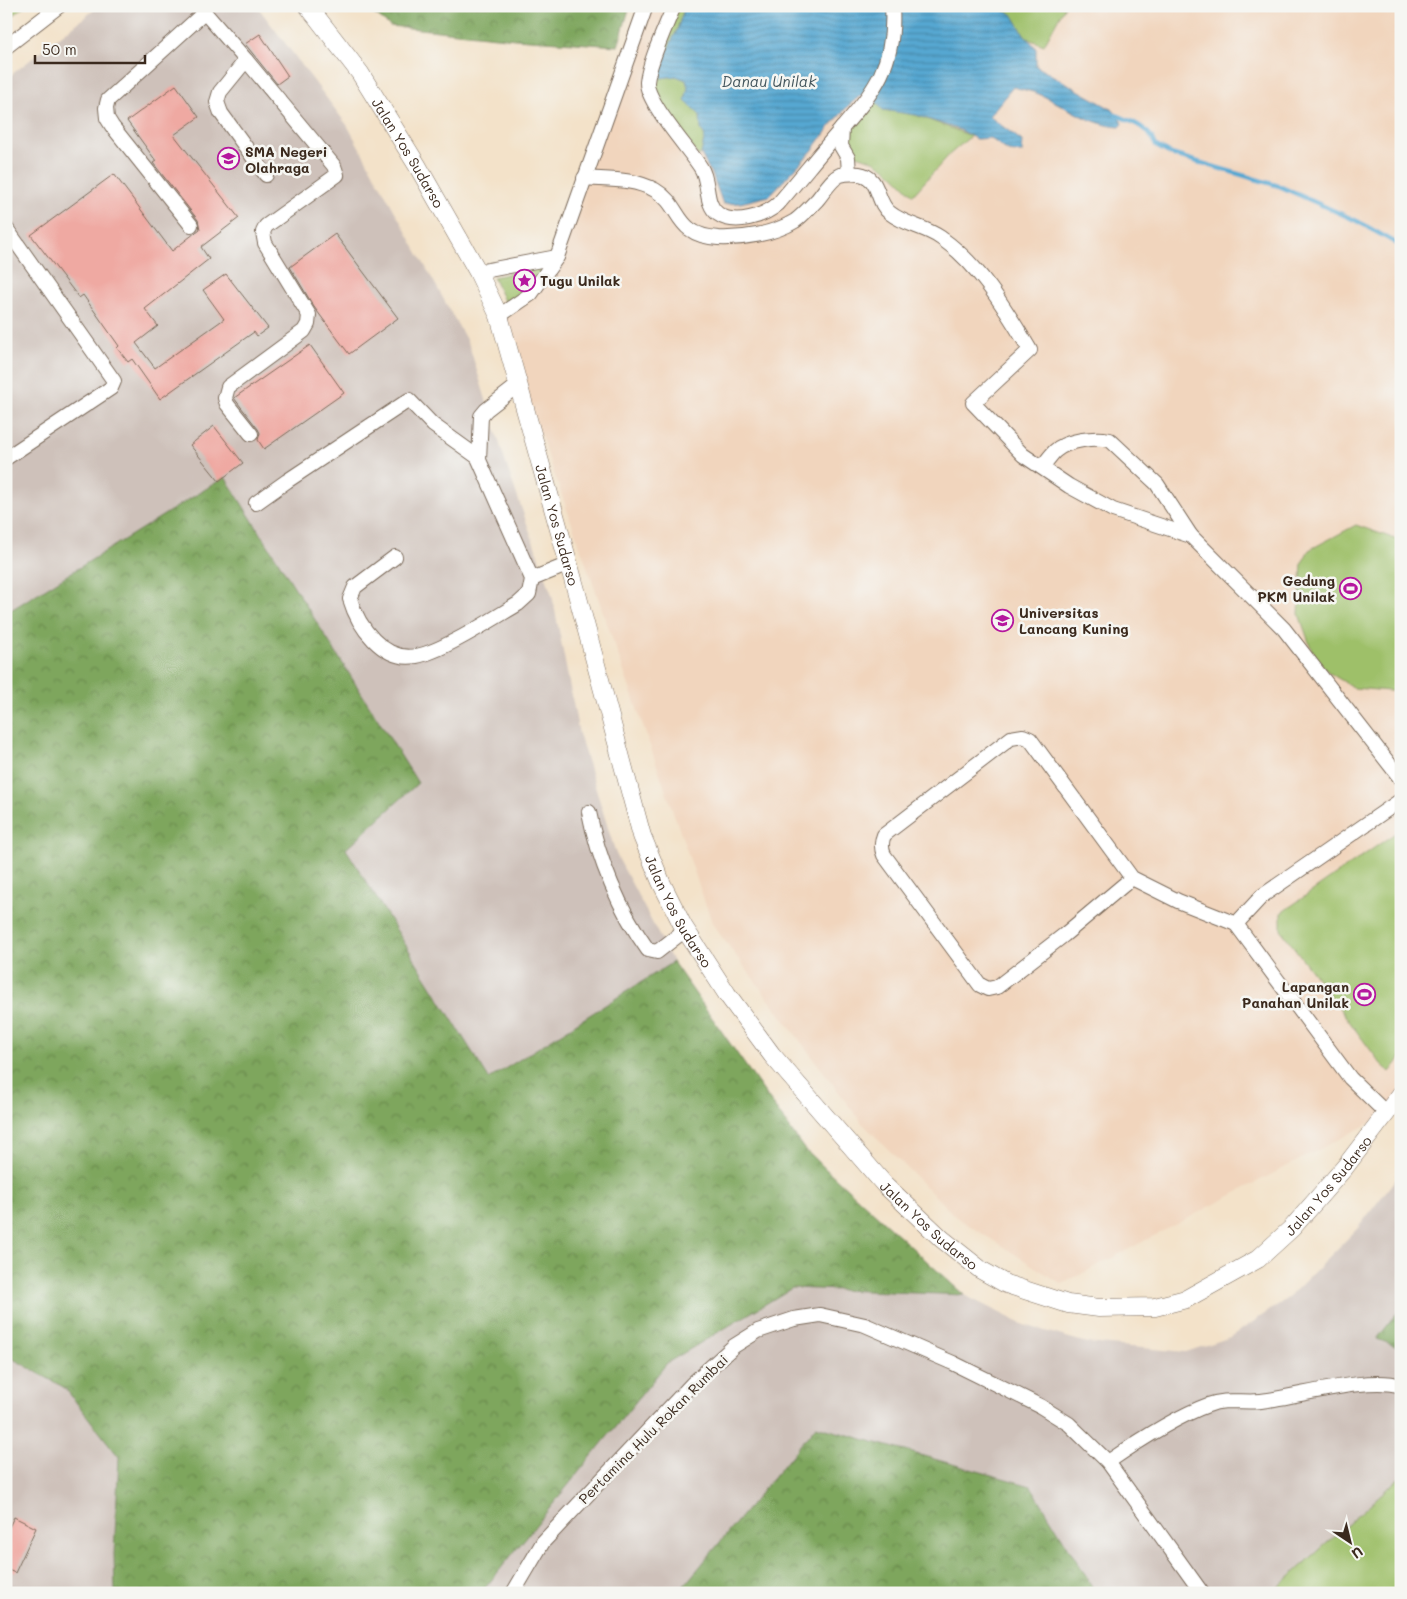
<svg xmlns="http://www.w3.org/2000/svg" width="1407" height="1599" font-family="Mali,sans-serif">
<defs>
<pattern id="forest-crowns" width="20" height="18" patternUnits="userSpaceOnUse" patternTransform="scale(1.25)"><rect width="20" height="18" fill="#7ea65d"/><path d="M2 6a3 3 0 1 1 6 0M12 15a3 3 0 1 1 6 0" fill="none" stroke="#68874c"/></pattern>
<pattern id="water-rules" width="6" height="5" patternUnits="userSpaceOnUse" patternTransform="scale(1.25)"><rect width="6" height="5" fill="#56a7d1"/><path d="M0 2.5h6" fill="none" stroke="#4888a9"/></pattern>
</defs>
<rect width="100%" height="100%" fill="#f6f6f2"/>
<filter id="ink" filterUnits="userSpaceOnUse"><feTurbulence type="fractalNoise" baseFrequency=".02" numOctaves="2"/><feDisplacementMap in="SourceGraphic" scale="10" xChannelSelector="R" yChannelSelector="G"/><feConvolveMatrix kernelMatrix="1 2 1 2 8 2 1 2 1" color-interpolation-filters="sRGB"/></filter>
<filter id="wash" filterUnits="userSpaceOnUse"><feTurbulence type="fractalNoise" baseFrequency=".0096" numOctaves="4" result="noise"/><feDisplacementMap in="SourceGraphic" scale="20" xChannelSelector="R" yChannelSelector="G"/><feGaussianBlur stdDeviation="1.12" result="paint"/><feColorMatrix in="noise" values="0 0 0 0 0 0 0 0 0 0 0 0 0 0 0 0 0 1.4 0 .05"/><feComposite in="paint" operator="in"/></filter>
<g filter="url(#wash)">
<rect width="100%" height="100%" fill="#f3e2c9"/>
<path fill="#f1d5bd" d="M646,6H1401V1093L1387,1114L1062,1284L956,1217L862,1123L713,925L499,316L557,257Z"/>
<path fill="#cec1ba" d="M99,6H257L347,125L469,345L506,464L552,595L579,734L616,854L682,979L804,1149L852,1200L964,1295L1024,1325L1087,1343L1186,1352L1231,1337L1288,1298L1357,1229L1401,1172V1593H6V79Z"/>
<g fill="#9ec069" stroke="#6c7544">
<path d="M6,6H25L6,21Z"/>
<path d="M676,6H685L677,30L658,70L661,78L676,76L686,80L688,87L685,101L700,115L701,129L705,136L701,154L698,156L652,93V76Z"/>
<path d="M992,6H1065L1044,45L1028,39Z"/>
<path d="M873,98L883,110L916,115L971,136L950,154L913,195C894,175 879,158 850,154L843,133Z"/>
<path d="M539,267L545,269L526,291L509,303L504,301L493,277Z"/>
<path d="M1356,525L1401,541V692L1354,688L1328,672L1313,654L1299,614L1302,563L1309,550Z"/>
<path d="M1401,829V1058L1390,1072L1381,1064L1281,930V913Z"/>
<path d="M1400,1477L1401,1593H1275L1274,1591Z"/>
</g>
<g fill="url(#forest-crowns)" stroke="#5c683e">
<path d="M364,6H630L618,46L515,39L390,26Z"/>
<path d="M225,477L418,783L346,849L489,1079L673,962L804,1149L964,1295L792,1288L667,1363L481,1593H115L114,1554L119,1457L65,1388L6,1355V613Z"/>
<path d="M1401,1308V1348L1377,1339Z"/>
<path d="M816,1426L1031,1486L1096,1593H678Z"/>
</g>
<path fill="url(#water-rules)" stroke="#486878" d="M685,6H992L1012,14L1024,34L1036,48V66L1113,110L1123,124L1120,127C1090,125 1066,106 1039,94C1031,91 1021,89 1013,87L989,116L1022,141V153L1008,151L990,138L976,139L960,130L916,115L883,110L870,95L860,96L848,106L828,129L812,151L769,196L740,203L723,204L713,177L701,154L705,136L701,129L700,115L685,101L688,87L686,80L676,76L661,78L658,70L677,30Z"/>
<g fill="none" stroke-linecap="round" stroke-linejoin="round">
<path stroke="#56a7d1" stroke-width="4.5" d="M1116,115C1133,122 1150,128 1156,146L1171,154L1279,186L1357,221L1401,246"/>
</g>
<g id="blocks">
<g fill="#efa9a2">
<path d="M260,34L288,76L277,84L245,44Z"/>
<path d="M176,85L199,117L174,135L239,218L201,247L209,259L145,309L158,326L136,343L155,368L224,319L203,290L226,274L268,328L257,336L254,332L160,399L132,359L128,362L117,348L119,346L83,295L79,298L31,235L114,174L172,251L200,229L198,220L153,163L156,161L127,121Z"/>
<path d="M335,234L398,318L349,354L314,307L290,267Z"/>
<path d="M310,345L344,393L264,449L258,440L260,433L258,429L234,398Z"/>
<path d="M214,426L243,463L219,481L190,445Z"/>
<path d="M14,1517L36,1528L15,1573L6,1569V1533Z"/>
</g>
</g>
</g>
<g filter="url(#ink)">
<use href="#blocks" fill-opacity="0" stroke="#7b6a5a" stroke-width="1"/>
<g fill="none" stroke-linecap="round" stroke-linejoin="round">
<defs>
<g id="minor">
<path d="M199,6L246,60L220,92L217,102L221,113L266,175"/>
<path d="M674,6C666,26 649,62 647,82C646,102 690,150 701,168C710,182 704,204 718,214C735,226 764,216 778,204C798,181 817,157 837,134C874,91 896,67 892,6"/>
<path d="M6,47L59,6"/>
<path d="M246,60L334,166L337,175L266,226L263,232L265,243L309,315L308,324L304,331L228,387L225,398L227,404L251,434"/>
<path d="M842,128L841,146L848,158L849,173"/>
<path d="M584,178C608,180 633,178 655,190C683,206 673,235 718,238C742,239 774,234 795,221C803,215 810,207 817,200C824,192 831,179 840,175C847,173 852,173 859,174C881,177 875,202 890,213C905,225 926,227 941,238C980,265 1006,310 1030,350L973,403L1023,455L1069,486L1113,510L1191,536L1284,629L1401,779"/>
<path d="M191,225L112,126L107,118L106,108L108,100L205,12"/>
<path d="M6,228L114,381L111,388L6,458"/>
<path d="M478,272L557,257"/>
<path d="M499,316L531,294L557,257L646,6"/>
<path d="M1042,467C1046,462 1050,456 1055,451C1067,440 1094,437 1110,440L1157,484L1191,536"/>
<path d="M256,503L287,481L409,400L433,425L479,458"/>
<path d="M395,557L355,587L350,599C358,626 383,662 416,656C442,652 494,618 518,604L529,594L532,579L479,460L481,416L486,410L518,385"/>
<path d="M532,579L569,564"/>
<path d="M589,812C598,859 620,911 648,950L657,952L685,930"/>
<path d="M1132,878L1064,935L997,987L988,989L980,985L884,855C881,848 881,842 884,835L1011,738L1023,736L1030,739L1132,878L1178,901L1236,924"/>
<path d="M1387,1114L1350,1078L1236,924L1262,896L1401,800"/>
<path d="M1108,1462C1137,1442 1175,1417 1208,1405C1225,1398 1243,1403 1261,1401C1298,1397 1369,1375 1401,1386"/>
<path d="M513,1593L543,1542L692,1384L734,1346L758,1331L794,1319L820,1315L865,1325L953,1363L1040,1406L1069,1424L1108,1462L1202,1593"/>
</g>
<g id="major">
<path id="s1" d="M308,6L360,73L417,165L478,272L499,316L576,590L642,836L661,882L683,926L727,994L772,1055L884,1184L942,1239L981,1270L1006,1284L1068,1304L1099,1308L1155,1307L1186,1299L1258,1259L1292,1228L1345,1167L1401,1094"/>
</g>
</defs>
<use href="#minor" stroke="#7b6a5a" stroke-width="16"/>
<use href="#major" stroke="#7b6a5a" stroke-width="19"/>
<use href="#minor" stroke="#fff" stroke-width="14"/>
<use href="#major" stroke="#fff" stroke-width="18"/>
</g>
</g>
<defs>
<symbol id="school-ring" viewBox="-11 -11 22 22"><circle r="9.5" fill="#f6f6f2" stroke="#b5179e" stroke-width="1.5"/><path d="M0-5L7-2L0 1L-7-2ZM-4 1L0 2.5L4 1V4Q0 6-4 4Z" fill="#b5179e"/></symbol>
<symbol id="sight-ring" viewBox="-11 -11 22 22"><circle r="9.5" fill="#f6f6f2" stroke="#b5179e" stroke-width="1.5"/><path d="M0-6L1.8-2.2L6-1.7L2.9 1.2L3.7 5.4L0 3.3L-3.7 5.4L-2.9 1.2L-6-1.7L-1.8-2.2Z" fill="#b5179e"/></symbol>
<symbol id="stadium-ring" viewBox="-11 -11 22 22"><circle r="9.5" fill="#f6f6f2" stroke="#b5179e" stroke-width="1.5"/><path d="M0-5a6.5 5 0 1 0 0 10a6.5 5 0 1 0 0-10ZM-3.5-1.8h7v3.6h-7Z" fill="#b5179e"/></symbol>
<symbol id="university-ring" viewBox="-11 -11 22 22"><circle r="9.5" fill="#f6f6f2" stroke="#b5179e" stroke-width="1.5"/><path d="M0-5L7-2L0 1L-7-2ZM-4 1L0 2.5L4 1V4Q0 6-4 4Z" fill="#b5179e"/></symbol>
</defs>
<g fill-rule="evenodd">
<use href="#school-ring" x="216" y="146" width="25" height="25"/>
<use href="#sight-ring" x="512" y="268" width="25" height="25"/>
<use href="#stadium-ring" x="1338" y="576" width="25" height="25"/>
<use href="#university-ring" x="990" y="608" width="25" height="25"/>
<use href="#stadium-ring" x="1352" y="982" width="25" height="25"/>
</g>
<g text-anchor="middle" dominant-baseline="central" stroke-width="5" stroke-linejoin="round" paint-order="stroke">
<g font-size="14" font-weight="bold" fill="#3b2a1e" stroke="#f6f6f2" text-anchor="start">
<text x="245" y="151">SMA Negeri<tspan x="245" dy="16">Olahraga</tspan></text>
<text x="540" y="280">Tugu Unilak</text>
<text x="1335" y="580" text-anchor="end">Gedung<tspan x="1335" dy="16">PKM Unilak</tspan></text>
<text x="1019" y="612">Universitas<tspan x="1019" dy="16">Lancang Kuning</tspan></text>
<text x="1349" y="986" text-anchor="end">Lapangan<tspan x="1349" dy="16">Panahan Unilak</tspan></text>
</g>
<g font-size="14" fill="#3b2a1e" stroke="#f6f6f2">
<text stroke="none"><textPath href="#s1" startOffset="178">Jalan Yos Sudarso</textPath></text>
<text stroke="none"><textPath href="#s1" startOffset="582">Jalan Yos Sudarso</textPath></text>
<text stroke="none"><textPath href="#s1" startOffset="988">Jalan Yos Sudarso</textPath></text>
<text stroke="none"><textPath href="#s1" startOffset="1858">Jalan Yos Sudarso</textPath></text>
<text stroke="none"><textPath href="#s1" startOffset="1392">Jalan Yos Sudarso</textPath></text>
<text transform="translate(653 1429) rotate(-45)">Pertamina Hulu Rokan Rumbai</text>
</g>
<g font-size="15" font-style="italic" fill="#44565d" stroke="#f6f6f2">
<text x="769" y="81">Danau Unilak</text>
</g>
</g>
<rect width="1407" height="1599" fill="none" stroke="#f6f6f2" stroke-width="25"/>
<g transform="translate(1350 1542) rotate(145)" stroke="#f6f6f2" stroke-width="4" paint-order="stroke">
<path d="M0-4L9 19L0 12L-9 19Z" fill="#3b2a1e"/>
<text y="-8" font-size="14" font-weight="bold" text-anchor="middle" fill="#3b2a1e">U</text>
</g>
<path d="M35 55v8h110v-8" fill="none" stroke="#3b2a1e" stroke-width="2.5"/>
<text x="42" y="55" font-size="15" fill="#3b2a1e" stroke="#f6f6f2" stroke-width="4" paint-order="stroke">50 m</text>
</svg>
